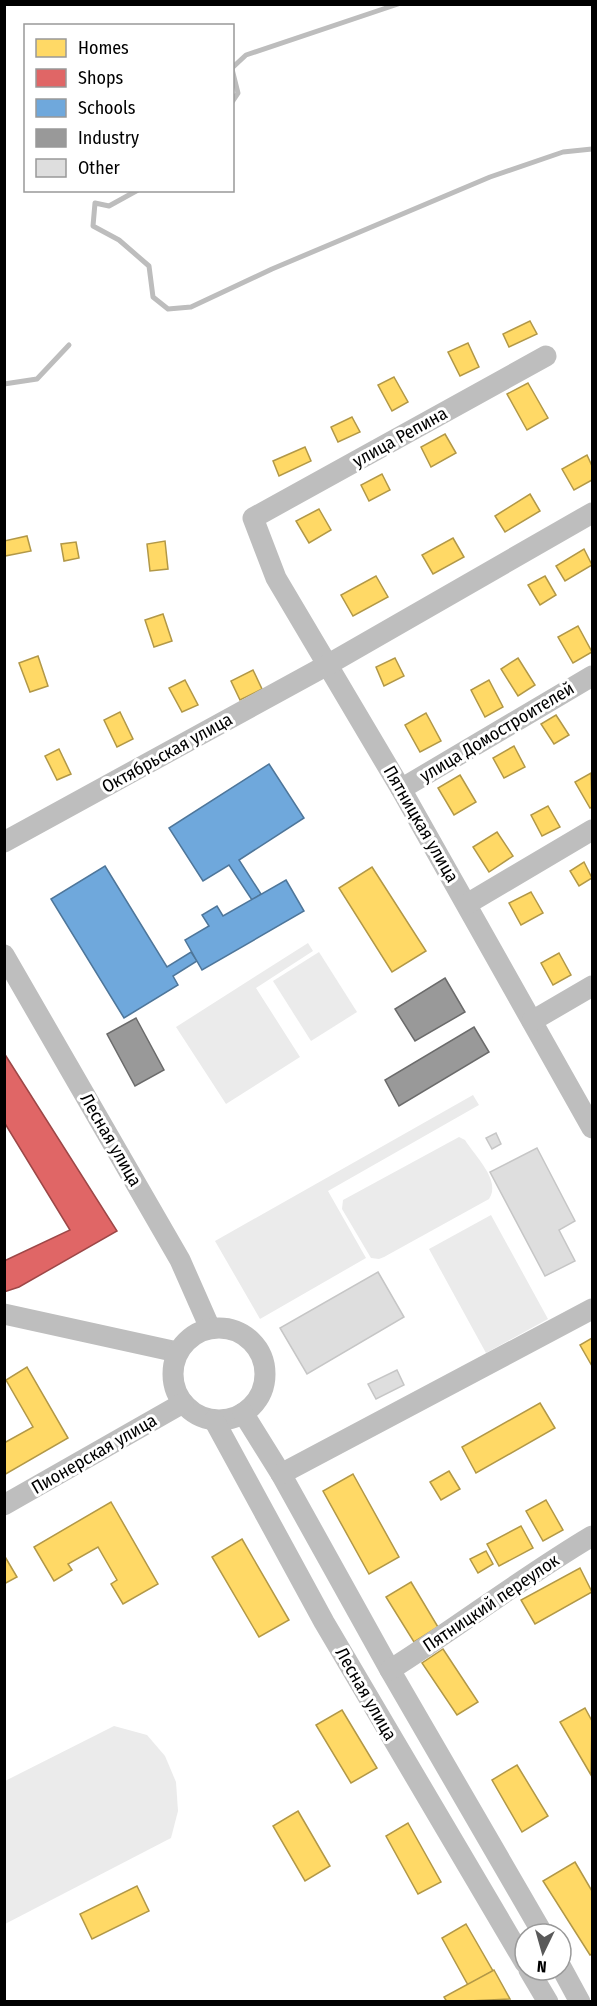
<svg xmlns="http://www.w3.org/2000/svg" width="597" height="2006" font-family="'Fira Sans Condensed',sans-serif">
<rect width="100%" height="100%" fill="#fff"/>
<g fill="#ebebeb">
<path d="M308,943L313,951L256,988L300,1057L226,1104L176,1027Z"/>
<path d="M319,952L357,1012L311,1041L273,981Z"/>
<path d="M473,1095L479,1105L328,1191L366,1258L260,1319L215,1241Z"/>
<path d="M459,1137L465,1140C474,1155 502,1181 489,1199L384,1257L379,1259L371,1258L342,1209L343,1200Z"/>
<path d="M491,1215L548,1319L486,1353L429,1249Z"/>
<path d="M114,1726L147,1735L165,1756L176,1782L178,1811L171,1838L5,1924V1781Z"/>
</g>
<g fill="#ffd966" stroke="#b29847" stroke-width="1.5">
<path d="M530,321L537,334L509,347L503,334Z"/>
<path d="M468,343L479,367L460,376L448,352Z"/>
<path d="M394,377L408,402L392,411L378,385Z"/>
<path d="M528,383L548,418L527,430L507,394Z"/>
<path d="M352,417L360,432L338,442L331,427Z"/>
<path d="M445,434L456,453L431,467L421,447Z"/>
<path d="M305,447L311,461L279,476L273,461Z"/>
<path d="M587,455L592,466V480L574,490L562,469Z"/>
<path d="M382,474L390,490L369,501L361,485Z"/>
<path d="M530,494L540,511L505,532L495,516Z"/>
<path d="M319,509L331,530L309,543L296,521Z"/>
<path d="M27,536L31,551L5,556L4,541Z"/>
<path d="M453,538L464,557L433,574L422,555Z"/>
<path d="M165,541L168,569L150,571L147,544Z"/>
<path d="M76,542L79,558L64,561L61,544Z"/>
<path d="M584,549L592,565L565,581L556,566Z"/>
<path d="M376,576L388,597L353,616L341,595Z"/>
<path d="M545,576L556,595L540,605L528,585Z"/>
<path d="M163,614L172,641L154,647L145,620Z"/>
<path d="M578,626L592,652L573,663L558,637Z"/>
<path d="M38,656L48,686L30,692L19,663Z"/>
<path d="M395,658L404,676L384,686L376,667Z"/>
<path d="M518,658L535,685L518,696L501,669Z"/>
<path d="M253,670L262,689L240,700L231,681Z"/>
<path d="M185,680L198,705L182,712L169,688Z"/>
<path d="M489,680L503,707L485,717L471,690Z"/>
<path d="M120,712L133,739L117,747L104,720Z"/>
<path d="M426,713L441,741L420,752L405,725Z"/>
<path d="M556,715L569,735L554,744L541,724Z"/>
<path d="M514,746L525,767L504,778L493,758Z"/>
<path d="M59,749L71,774L57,780L45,756Z"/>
<path d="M591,773L592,807L590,808L575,782Z"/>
<path d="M460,775L476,802L454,815L438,788Z"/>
<path d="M548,806L560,827L542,836L531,815Z"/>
<path d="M497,832L513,856L489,872L473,847Z"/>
<path d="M584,862L592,878L579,886L570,871Z"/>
<path d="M372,867L426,951L392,972L339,888Z"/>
<path d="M531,892L543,913L521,925L509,903Z"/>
<path d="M559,953L571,975L553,985L541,963Z"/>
<path d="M592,1338V1366L580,1345Z"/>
<path d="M27,1367L68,1438L4,1475V1443L33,1427L6,1380Z"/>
<path d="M540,1403L555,1428L476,1473L462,1447Z"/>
<path d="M449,1471L460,1489L441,1500L430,1482Z"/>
<path d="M353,1474L399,1557L369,1574L323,1491Z"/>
<path d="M546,1500L563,1530L543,1541L526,1511Z"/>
<path d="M111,1502L158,1584L123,1604L111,1584L117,1580L98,1547L68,1564L72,1570L54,1581L34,1547Z"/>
<path d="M521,1526L533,1548L499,1566L487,1544Z"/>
<path d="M242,1539L289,1620L259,1637L212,1557Z"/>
<path d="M486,1551L493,1564L478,1573L470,1559Z"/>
<path d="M4,1555L17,1577L4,1584Z"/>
<path d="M580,1568L592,1592L535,1624L521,1600Z"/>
<path d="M411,1582L438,1627L414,1642L386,1597Z"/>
<path d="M443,1649L478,1702L457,1715L422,1663Z"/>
<path d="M585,1708L592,1721L591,1775L560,1722Z"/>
<path d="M342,1710L377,1768L351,1783L316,1725Z"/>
<path d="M517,1765L548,1816L522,1832L492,1780Z"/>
<path d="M298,1811L330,1866L305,1881L273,1826Z"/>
<path d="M408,1823L441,1882L418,1894L386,1836Z"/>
<path d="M575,1862L592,1891V1954L590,1955L543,1881Z"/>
<path d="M137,1886L149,1911L92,1939L80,1914Z"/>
<path d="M466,1924L493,1971L468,1985L442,1938Z"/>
<path d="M494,1970L510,1999L447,2002L444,1997Z"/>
</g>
<path fill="#e06666" stroke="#9d4747" stroke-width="1.5" d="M4,1053L117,1231L19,1287L4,1292V1261L70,1230L4,1122Z"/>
<g fill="#6fa8dc" stroke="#4e769a" stroke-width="1.5">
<path d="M269,764L304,818L239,860L261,894L252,900L229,865L203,881L169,828Z"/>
<path d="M105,866L167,967L191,952L197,961L173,976L178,985L124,1018L51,899Z"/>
<path d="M286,880L304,911L202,970L185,940L209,926L202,915L217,906L223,916Z"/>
</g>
<g fill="#999" stroke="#6b6b6b" stroke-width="1.5">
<path d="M445,978L465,1012L415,1041L395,1009Z"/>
<path d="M136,1018L164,1070L135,1086L107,1034Z"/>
<path d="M474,1027L489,1052L399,1106L385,1080Z"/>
</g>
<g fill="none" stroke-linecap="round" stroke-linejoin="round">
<g stroke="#bdbdbd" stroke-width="5">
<path d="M232,68L246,55L398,4"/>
<path d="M232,69L238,93L232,102"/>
<path d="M138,190L109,206L95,203L93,226L119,240L149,266L153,297L168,309L191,307L272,269L490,177L563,152L592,149"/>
<path d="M4,384L37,379L69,345"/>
</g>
</g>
<g fill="#dedede" stroke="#c6c6c6" stroke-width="1.5">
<path d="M496,1133L501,1144L492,1149L486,1138Z"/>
<path d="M537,1148L575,1221L559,1230L575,1261L545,1276L490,1172Z"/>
<path d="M378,1272L404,1317L307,1374L280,1328Z"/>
<path d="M397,1370L404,1385L376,1399L368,1384Z"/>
</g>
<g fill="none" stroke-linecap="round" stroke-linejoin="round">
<g stroke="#bebebe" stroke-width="21">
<path d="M546,356L253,518L276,578L401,789L592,1128"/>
<path d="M401,789L592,676"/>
<path d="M4,842L329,664L592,513"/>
<path d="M467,904L592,830"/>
<path d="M4,955L180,1260L210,1328"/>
<path d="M532,1021L592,986"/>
<path d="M4,1314L177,1352"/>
<circle cx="219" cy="1374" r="46"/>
<path d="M243,1413L281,1474L390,1670L543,1934"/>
<path d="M214,1420L324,1622L525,1963"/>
<path d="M281,1474L592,1309"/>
<path d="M4,1505L183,1403"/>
<path d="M390,1670C458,1627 523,1577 592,1536"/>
<path d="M561,1967L580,2002"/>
<path d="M529,1970L548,2002"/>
</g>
</g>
<g text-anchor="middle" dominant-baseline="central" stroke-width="6" stroke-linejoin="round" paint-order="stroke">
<g font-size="18" fill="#000" stroke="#fff">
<text transform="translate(400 437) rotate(-29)">улица Репина</text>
<text transform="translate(497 732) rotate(-31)">улица Домостроителей</text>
<text transform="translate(167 753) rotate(-29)">Октябрьская улица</text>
<text transform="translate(421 824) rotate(60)">Пятницкая улица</text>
<text transform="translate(111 1140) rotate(60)">Лесная улица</text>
<text transform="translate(94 1454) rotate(-30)">Пионерская улица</text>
<text transform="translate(491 1603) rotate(-34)">Пятницкий переулок</text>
<text transform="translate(366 1694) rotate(60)">Лесная улица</text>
</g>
</g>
<rect width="597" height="2006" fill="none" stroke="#000000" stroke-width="12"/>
<rect x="24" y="24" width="210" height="168" fill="#ffffff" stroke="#999999" stroke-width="1.5"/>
<rect x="36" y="39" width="30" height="18" fill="#ffd966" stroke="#999999" stroke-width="1.5"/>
<text x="78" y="54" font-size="18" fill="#000000">Homes</text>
<rect x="36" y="69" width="30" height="18" fill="#e06666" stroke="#999999" stroke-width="1.5"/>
<text x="78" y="84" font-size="18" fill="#000000">Shops</text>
<rect x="36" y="99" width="30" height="18" fill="#6fa8dc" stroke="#999999" stroke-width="1.5"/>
<text x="78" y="114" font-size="18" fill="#000000">Schools</text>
<rect x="36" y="129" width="30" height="18" fill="#999999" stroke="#999999" stroke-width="1.5"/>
<text x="78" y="144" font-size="18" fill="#000000">Industry</text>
<rect x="36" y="159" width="30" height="18" fill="#dedede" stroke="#999999" stroke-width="1.5"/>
<text x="78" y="174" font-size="18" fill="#000000">Other</text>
<g transform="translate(543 1952) rotate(185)"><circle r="28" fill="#ffffff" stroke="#999999" stroke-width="1.5"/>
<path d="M0-4.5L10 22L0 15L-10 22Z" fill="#595959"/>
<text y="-9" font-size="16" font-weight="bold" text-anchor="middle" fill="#000000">N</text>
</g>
</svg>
